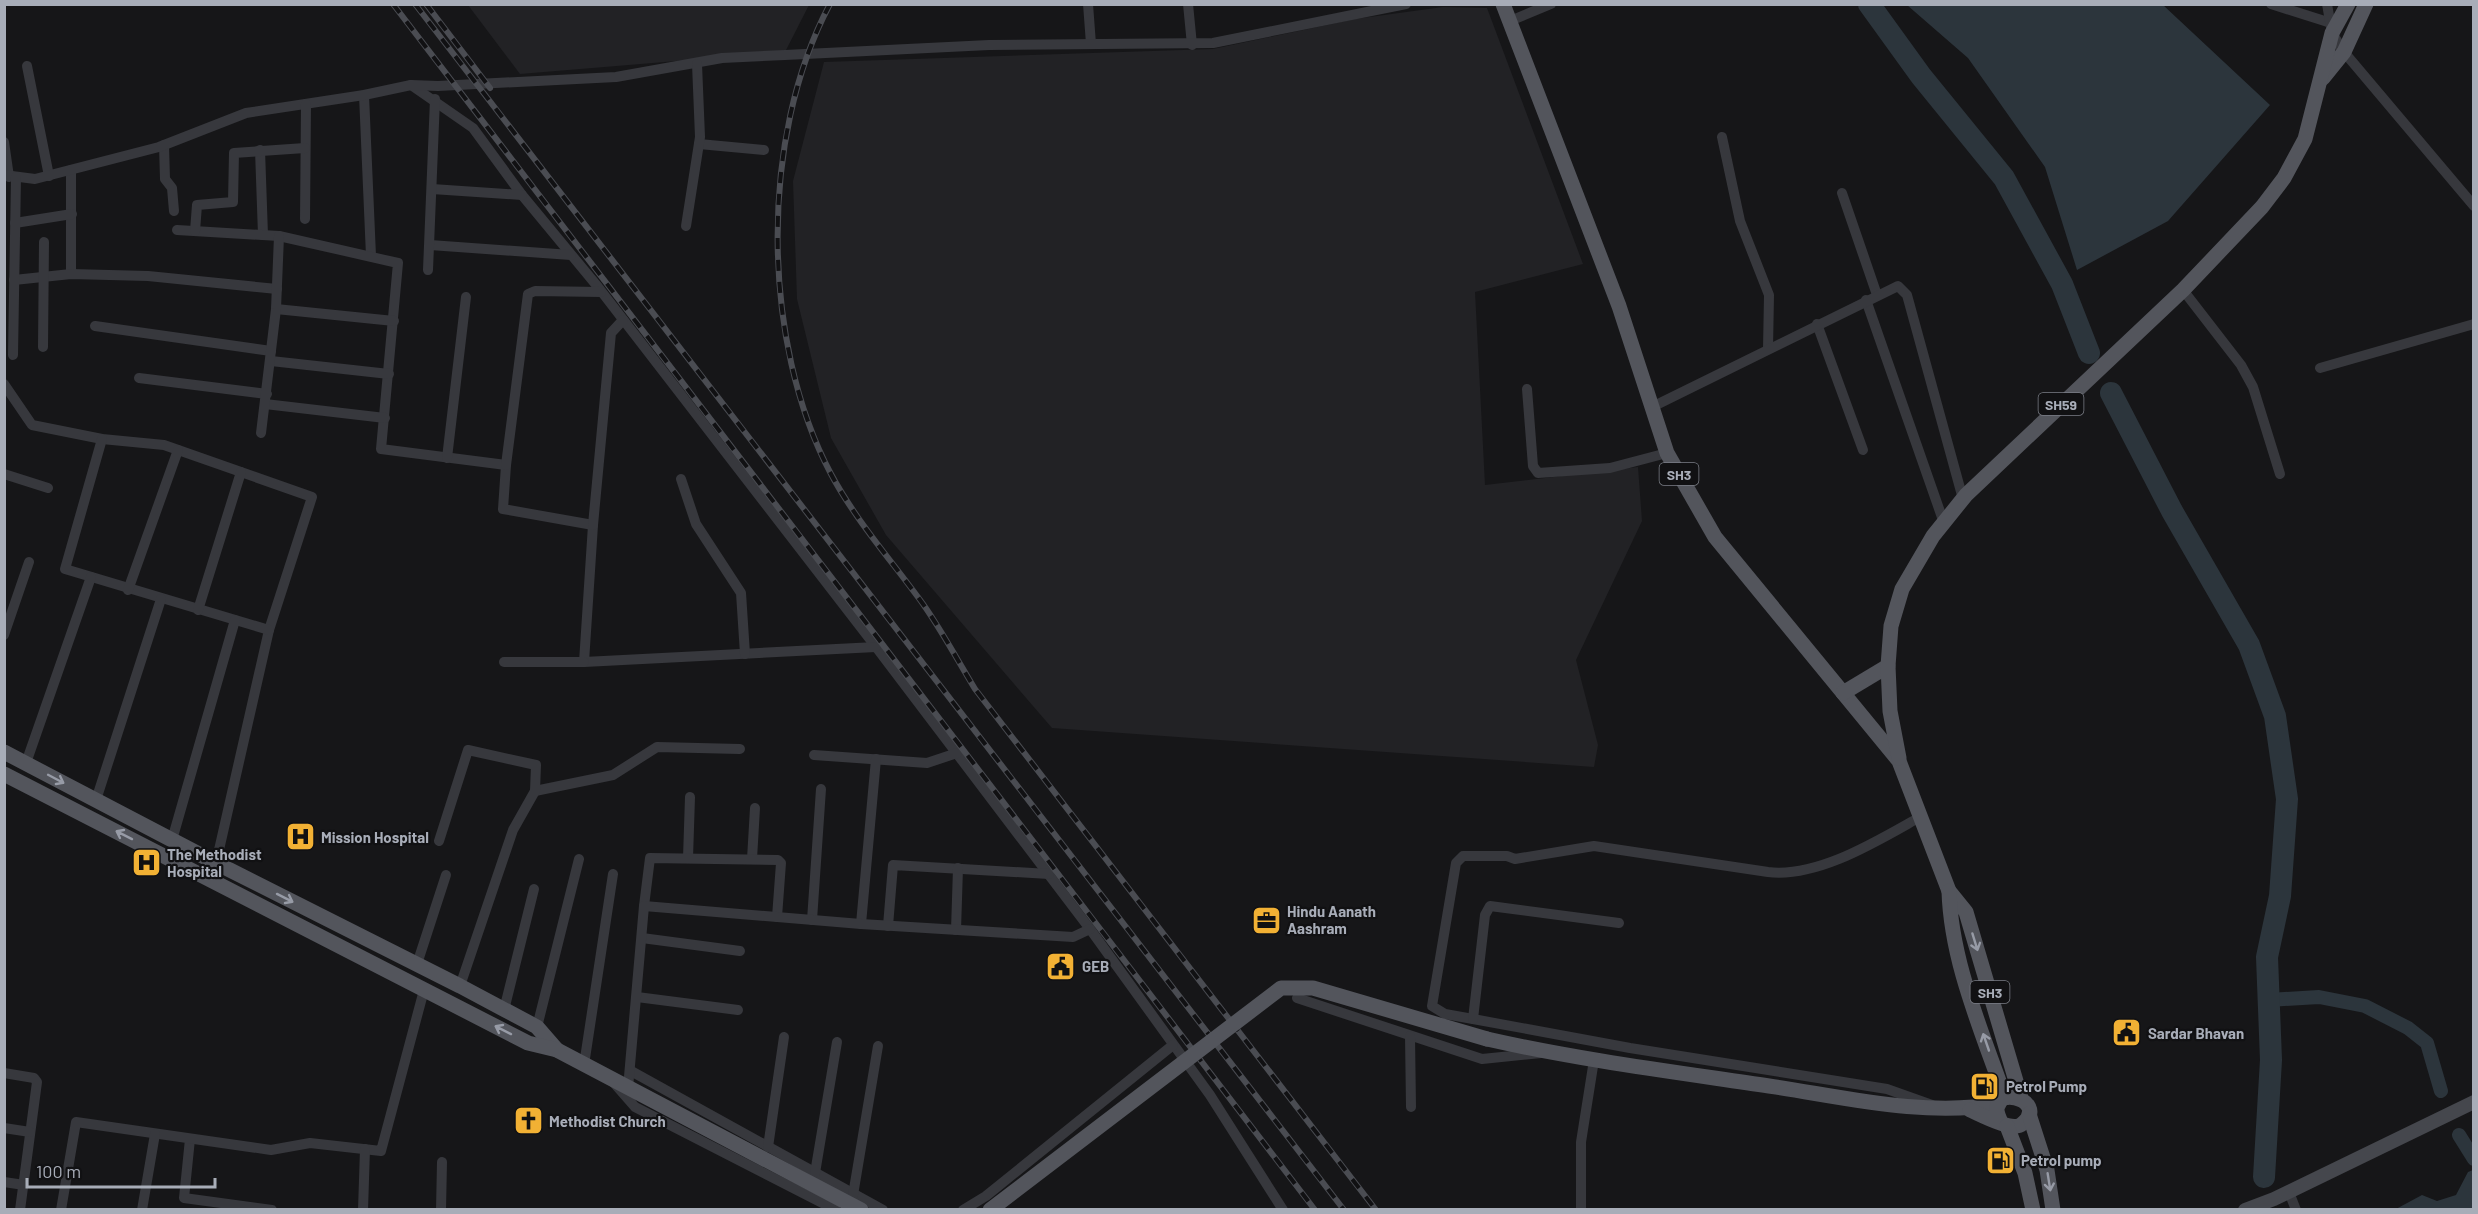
<svg xmlns="http://www.w3.org/2000/svg" width="2478" height="1214" font-family="Barlow,sans-serif">
<rect width="100%" height="100%" fill="#161618"/>
<g fill="#222225">
<path d="M468,5H809L785,52L520,74Z"/>
<path d="M1443,7L1487,8L1583,264L1475,292L1485,485L1638,467L1642,521L1576,660L1598,745L1594,767L1052,728L886,535L831,438L797,299L793,181L824,62L1213,49L1355,19Z"/>
</g>
<g fill="#2c353c">
<path d="M1907,5H2163L2270,105L2168,221L2077,270L2045,167L1968,58Z"/>
<path d="M2473,1170V1209H2396L2422,1195L2437,1201L2456,1195L2468,1172Z"/>
</g>
<g fill="none" stroke-linecap="round" stroke-linejoin="round">
<g stroke="#2c353c" stroke-width="14">
<path d="M2269,1000L2319,997L2365,1006L2408,1028L2427,1043L2441,1091"/>
<path d="M2459,1135L2474,1159"/>
</g>
<g stroke="#2c353c" stroke-width="22">
<path d="M1869,4L1921,76L2004,178L2062,284L2089,353"/>
<path d="M2111,393L2172,511L2249,645L2275,716L2287,799L2280,896L2267,957L2271,1060L2264,1177"/>
</g>
<g stroke="#37383d" stroke-width="10">
<path d="M1088,4L1091,44"/>
<path d="M1188,4L1192,45"/>
<path d="M2271,4L2331,23"/>
<path d="M2327,4L2332,33L2344,52L2474,206"/>
<path d="M1510,21L1551,4"/>
<path d="M27,66L49,176"/>
<path d="M411,85L473,128L522,195L598,287L876,647L1090,929L1210,1095L1283,1210"/>
<path d="M364,95L371,256"/>
<path d="M1722,137L1740,221L1769,295L1768,349"/>
<path d="M4,142L9,177"/>
<path d="M699,144L764,150"/>
<path d="M164,145L165,179L172,188L174,211"/>
<path d="M260,150L263,235"/>
<path d="M71,170V274"/>
<path d="M4,175L35,179L159,147L246,113L364,95L411,85L438,86L616,77L722,58L785,55L989,45L1213,43L1406,4"/>
<path d="M432,189L522,195"/>
<path d="M1842,193L1877,295"/>
<path d="M305,219L306,104"/>
<path d="M15,223L72,214"/>
<path d="M686,226L700,137L697,64"/>
<path d="M177,230L279,236L398,263L381,449L506,465L503,509L593,525L584,662L876,647"/>
<path d="M195,231L197,205L233,202L234,153L305,148"/>
<path d="M430,245L571,255"/>
<path d="M428,270L435,99"/>
<path d="M14,280L71,274L148,276L277,289"/>
<path d="M2183,290L2241,365L2253,387L2280,474"/>
<path d="M1866,300L1944,523"/>
<path d="M276,309L394,321"/>
<path d="M1817,324L1863,450"/>
<path d="M95,326L271,351"/>
<path d="M43,347L44,242"/>
<path d="M13,355L16,177"/>
<path d="M271,361L389,374"/>
<path d="M2320,368L2474,324"/>
<path d="M139,378L267,394"/>
<path d="M4,384L32,425L102,439L164,445L312,497L269,630L216,863"/>
<path d="M1527,389L1533,466L1538,473L1610,468L1667,453"/>
<path d="M265,404L385,418"/>
<path d="M1652,407L1898,286L1907,295L1963,499"/>
<path d="M261,433L276,309L279,236"/>
<path d="M102,439L65,569L269,630"/>
<path d="M447,458L466,297"/>
<path d="M506,465L528,294L535,291L601,292"/>
<path d="M4,474L48,488"/>
<path d="M681,479L696,524L741,593L745,654"/>
<path d="M593,525L611,333L623,320"/>
<path d="M128,590L178,450"/>
<path d="M198,610L241,472"/>
<path d="M4,635L29,562"/>
<path d="M504,662H584"/>
<path d="M814,755L927,763L957,753"/>
<path d="M26,763L91,577"/>
<path d="M535,791L613,775L657,747L740,749"/>
<path d="M96,800L161,599"/>
<path d="M1920,817C1877,841 1818,878 1768,872L1594,846L1515,859L1507,856H1463L1456,863L1432,1006L1445,1014L1473,1019L1630,1048L1887,1089L1932,1105"/>
<path d="M172,840L235,620"/>
<path d="M439,841L468,750L536,765L535,791L513,830L460,986"/>
<path d="M688,858L690,797"/>
<path d="M752,859L755,808"/>
<path d="M644,906L650,858L778,860L781,863L777,917"/>
<path d="M812,920L821,789"/>
<path d="M861,924L876,759"/>
<path d="M888,926L893,865L1049,874"/>
<path d="M956,930L958,868"/>
<path d="M642,938L740,951"/>
<path d="M417,964L446,875"/>
<path d="M637,997L738,1010"/>
<path d="M1297,998L1482,1059L1541,1053"/>
<path d="M504,1010L534,889"/>
<path d="M1473,1019L1485,915L1490,906L1619,923"/>
<path d="M537,1027L579,859"/>
<path d="M1410,1036L1411,1107"/>
<path d="M584,1065L613,874"/>
<path d="M631,1071L883,1210"/>
<path d="M4,1073L34,1078L37,1082L20,1210"/>
<path d="M614,1083L635,1107L836,1210"/>
<path d="M628,1088L644,906L861,924L1073,937L1090,929"/>
<path d="M4,1128L30,1132"/>
<path d="M190,1139L184,1198L272,1210"/>
<path d="M768,1147L784,1037"/>
<path d="M815,1173L837,1042"/>
<path d="M4,1182L24,1185"/>
<path d="M2289,1192L2296,1210"/>
<path d="M853,1195L878,1046"/>
<path d="M61,1210L76,1122L271,1150L310,1143L381,1151L424,990"/>
<path d="M142,1210L155,1134"/>
<path d="M363,1210L365,1149"/>
<path d="M441,1210L442,1162"/>
<path d="M963,1210L986,1196L1173,1045"/>
<path d="M1581,1210V1142L1594,1060"/>
</g>
<path stroke="#45474d" stroke-width="14" d="M2245,1210L2274,1199L2474,1102"/>
<g stroke="#53555c" stroke-width="15">
<path d="M1503,4L1619,306L1667,453L1715,537L1899,761L1949,891L1966,912L2021,1098"/>
<path d="M2323,78L2344,52L2366,4"/>
<path d="M1843,693L1888,666"/>
<path d="M4,752L216,863L460,986L537,1027L557,1050"/>
<path d="M1899,758L1890,711L1888,666L1891,626L1902,589L1933,536L1966,495L2183,290L2262,207L2284,178L2305,139L2332,33L2348,4"/>
<path d="M4,774L528,1043L557,1050L861,1210"/>
<path d="M1949,891C1951,962 1982,1031 2005,1098"/>
<path d="M1487,1039C1580,1060 1675,1072 1769,1086C1844,1097 1923,1117 1999,1104"/>
<path d="M1970,1110C1981,1115 2013,1132 2022,1124C2053,1099 1980,1080 2001,1122"/>
<path d="M2029,1114L2047,1170L2053,1210"/>
<path d="M2007,1126L2025,1173L2033,1210"/>
</g>
<defs>
<g id="rail">
<path d="M393,4L1315,1210"/>
<path d="M415,4L1344,1210"/>
<path d="M426,4L490,88"/>
<path d="M830,4C759,137 761,342 831,474C856,521 892,561 923,604C942,631 958,661 975,689L1376,1210"/>
</g>
</defs>
<use href="#rail" stroke="#4a4c52" stroke-width="6"/>
<use href="#rail" stroke="#111113" stroke-width="4" stroke-dasharray="11" stroke-linecap="butt"/>
<path stroke="#53555c" stroke-width="15" d="M990,1210L1281,988H1313L1487,1039"/>
</g>
<defs><path id="oneway-shaft" d="M-6 0H5M1.5-3L5.5 0L1.5 3" fill="none" stroke-width="1.6" stroke-linecap="round" stroke-linejoin="round" transform="scale(1.5)"/></defs>
<g stroke="#979ba6">
<use href="#oneway-shaft" transform="translate(56 779) rotate(28)"/>
<use href="#oneway-shaft" transform="translate(124 835) rotate(-153)"/>
<use href="#oneway-shaft" transform="translate(285 898) rotate(27)"/>
<use href="#oneway-shaft" transform="translate(1975 942) rotate(73)"/>
<use href="#oneway-shaft" transform="translate(503 1030) rotate(-153)"/>
<use href="#oneway-shaft" transform="translate(1986 1042) rotate(-109)"/>
<use href="#oneway-shaft" transform="translate(2049 1182) rotate(81)"/>
</g>
<defs>
<symbol id="hospital-square" viewBox="-11 -11 22 22"><rect x="-9" y="-9" width="18" height="18" rx="4" fill="#f2b134" stroke="#111113"/><path d="M-5-5h3v3.5h4V-5h3V5h-3V1.5h-4V5h-3Z" fill="#111"/></symbol>
<symbol id="office-square" viewBox="-11 -11 22 22"><rect x="-9" y="-9" width="18" height="18" rx="4" fill="#f2b134" stroke="#111113"/><path d="M-6-3h4V-5.5h4V-3h4V5H-6ZM-1-4.5V-3h2v-1.5ZM-6 0V1H6V0Z" fill="#111"/></symbol>
<symbol id="civic-square" viewBox="-11 -11 22 22"><rect x="-9" y="-9" width="18" height="18" rx="4" fill="#f2b134" stroke="#111113"/><path d="M-.6-6.5H3V-4.5H.6V-3L4-1V1h2V6H-6V1h2V-1L-.6-3ZM-1.2 2.5V6h2.4V2.5Z" fill="#111"/></symbol>
<symbol id="fuel-square" viewBox="-11 -11 22 22"><rect x="-9" y="-9" width="18" height="18" rx="4" fill="#f2b134" stroke="#111113"/><path d="M-5.5-6h7V0h2V4h1.3V-2.5L3-4.5l.8-.8L6-3V5H2.5V1h-1V6h-7ZM-4.2-4.7v3.2H.2V-4.7Z" fill="#111"/></symbol>
<symbol id="church-square" viewBox="-11 -11 22 22"><rect x="-9" y="-9" width="18" height="18" rx="4" fill="#f2b134" stroke="#111113"/><path d="M-1.2-6h2.4v3.5h3.3v2.4h-3.3V6h-2.4V-.1h-3.3v-2.4h3.3Z" fill="#111"/></symbol>
</defs>
<g fill-rule="evenodd">
<use href="#hospital-square" x="284" y="820" width="33" height="33"/>
<use href="#hospital-square" x="130" y="846" width="33" height="33"/>
<use href="#office-square" x="1250" y="904" width="33" height="33"/>
<use href="#civic-square" x="1044" y="950" width="33" height="33"/>
<use href="#civic-square" x="2110" y="1016" width="33" height="33"/>
<use href="#fuel-square" x="1968" y="1070" width="33" height="33"/>
<use href="#church-square" x="512" y="1104" width="33" height="33"/>
<use href="#fuel-square" x="1984" y="1144" width="33" height="33"/>
</g>
<g text-anchor="middle" dominant-baseline="central" stroke-width="4.5" stroke-linejoin="round" paint-order="stroke">
<g fill="#111113" stroke="#7b7e86" stroke-width="1.5">
<rect x="2038.5" y="393" width="45" height="22" rx="4.5"/>
<rect x="1659.5" y="463" width="39" height="22" rx="4.5"/>
<rect x="1970.5" y="981" width="39" height="22" rx="4.5"/>
</g>
<g font-size="14" font-weight="bold" fill="#a8adb8">
<text x="2061" y="404">SH59</text>
<text x="1679" y="474">SH3</text>
<text x="1990" y="992">SH3</text>
</g>
<g font-size="15" font-weight="bold" fill="#a8adb8" stroke="#111113" text-anchor="start">
<text x="321" y="837">Mission Hospital</text>
<text x="167" y="854">The Methodist<tspan x="167" dy="17">Hospital</tspan></text>
<text x="1287" y="911">Hindu Aanath<tspan x="1287" dy="17">Aashram</tspan></text>
<text x="1082" y="966">GEB</text>
<text x="2148" y="1033">Sardar Bhavan</text>
<text x="2006" y="1086">Petrol Pump</text>
<text x="549" y="1121">Methodist Church</text>
<text x="2021" y="1160">Petrol pump</text>
</g>
</g>
<rect width="2478" height="1214" fill="none" stroke="#a8adb8" stroke-width="12"/>
<path d="M27 1178v9h188v-9" fill="none" stroke="#a8adb8" stroke-width="3"/>
<text x="36" y="1178" font-size="18" fill="#a8adb8" stroke="#111113" stroke-width="4.5" paint-order="stroke">100 m</text>
</svg>
